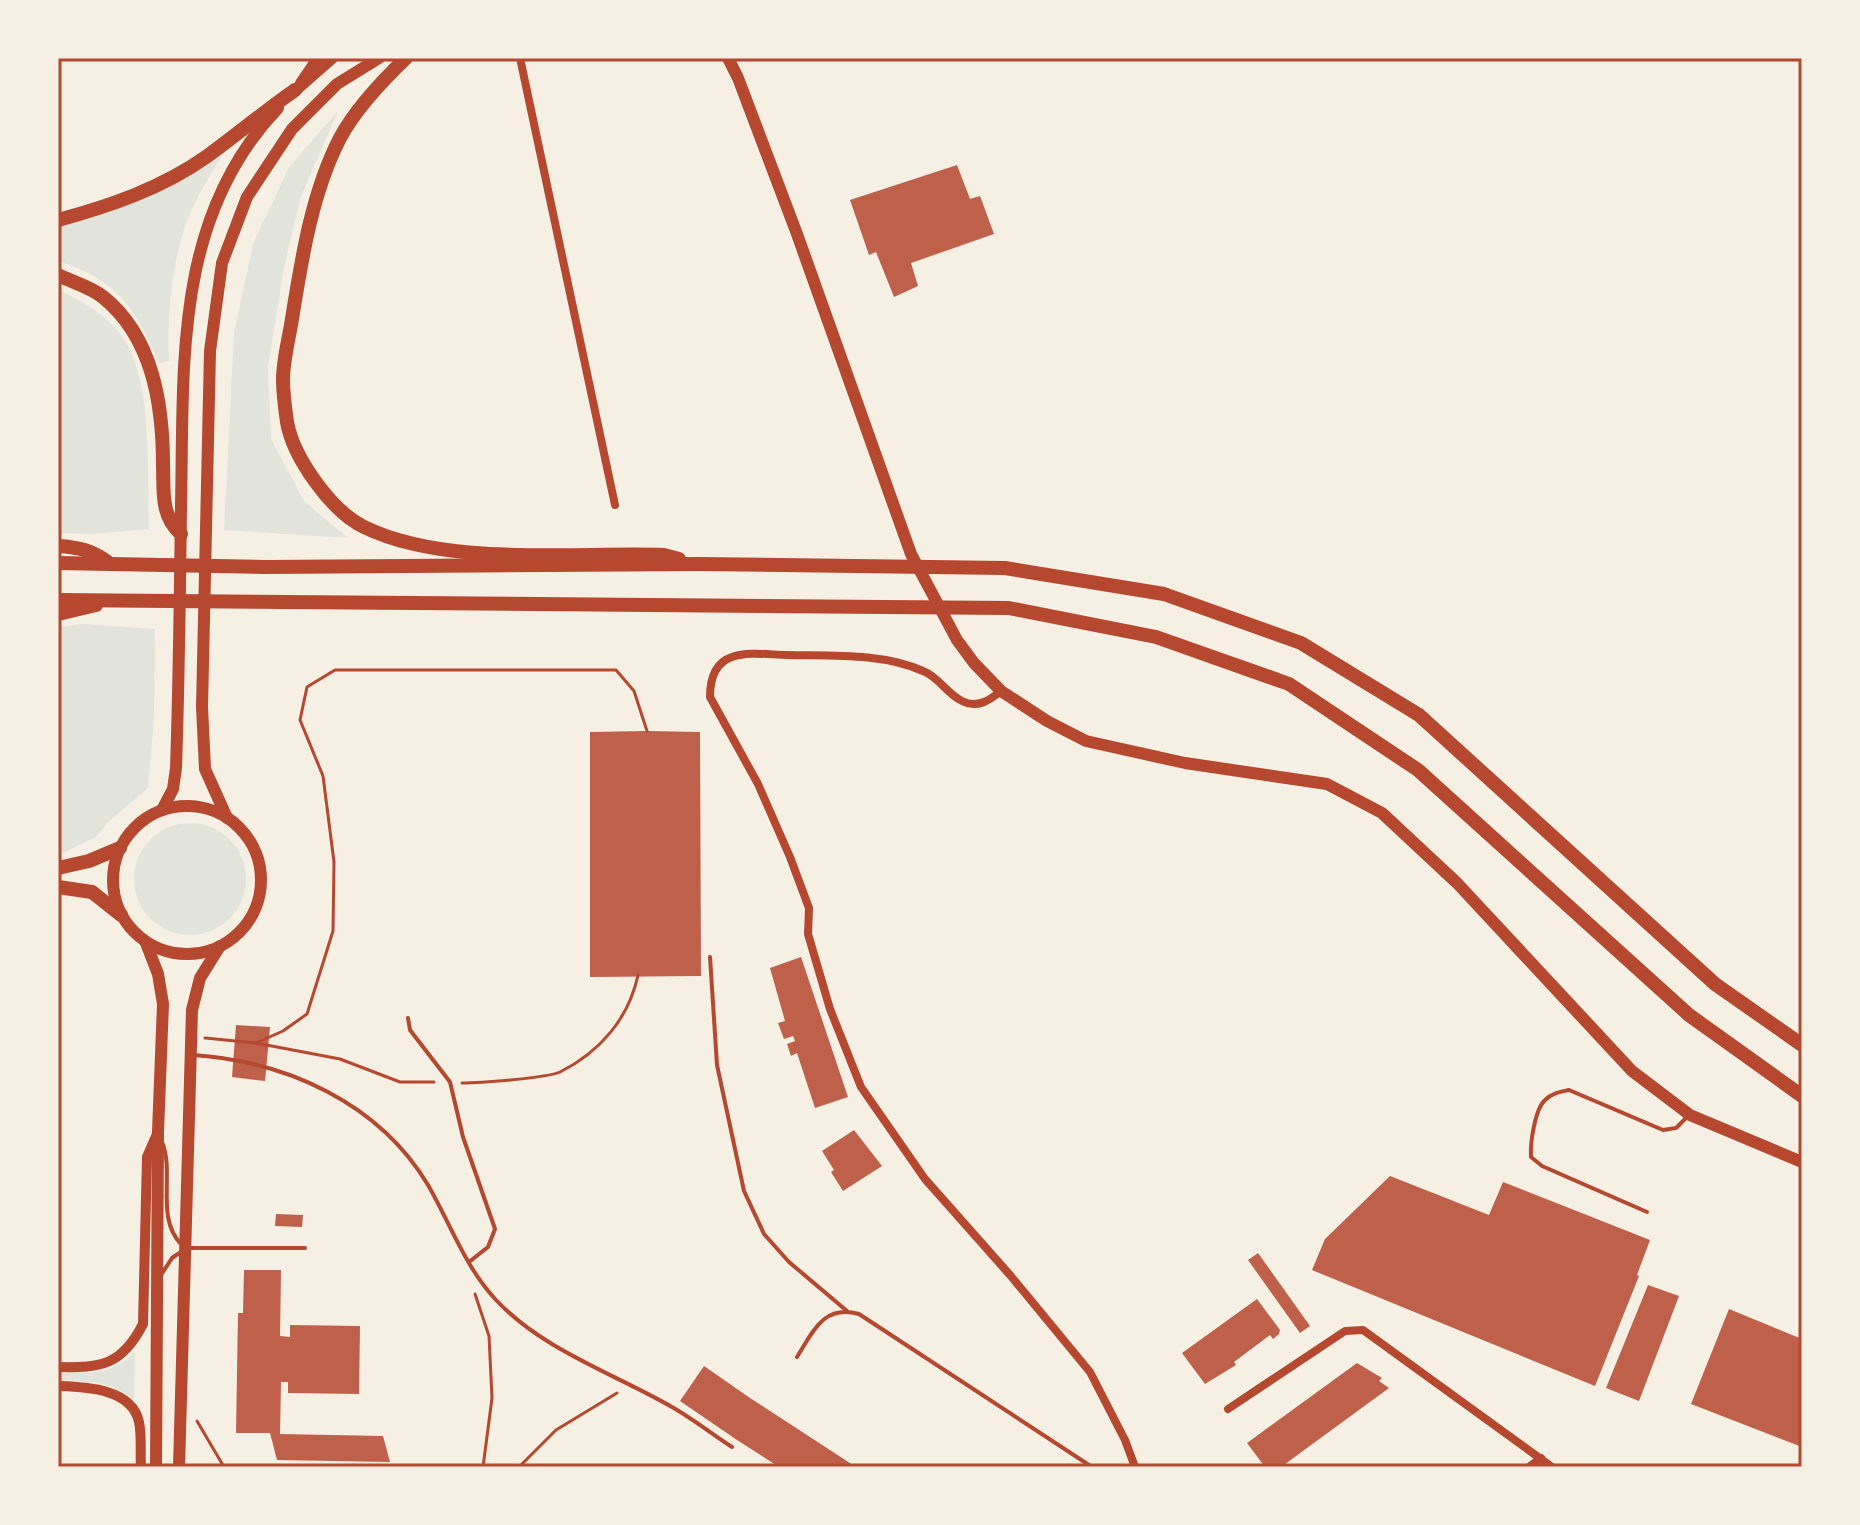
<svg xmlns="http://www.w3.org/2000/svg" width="1860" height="1525" font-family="'PT Sans Narrow',sans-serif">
<rect width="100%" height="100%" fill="#f6efe4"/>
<g fill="#e2e4dc">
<path d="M338,111L300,199L283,273L268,367L271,439L304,501L348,538L224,530L234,333L253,244L289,167Z"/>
<path d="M222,156C207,180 191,205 183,233C171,273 167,320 169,361L159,363C137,309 116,279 58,261V227C119,210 169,193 222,156Z"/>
<path d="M58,290C83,301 110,317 125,341C153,385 147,478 149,529L91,534L58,533Z"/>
<path d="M83,624L155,629L154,718L148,788L108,822L96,837L65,852H58V627Z"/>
<circle cx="190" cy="879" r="56"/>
<path d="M135,1352L134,1399C110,1381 88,1381 58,1380V1373C92,1373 109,1376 135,1352Z"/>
</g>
<g fill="#bf614a">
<path d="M957,165L970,199L980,196L994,234L911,263L918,286L894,297L876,252L869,255L850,200Z"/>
<path d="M647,731L700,732L701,976L590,977V732Z"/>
<path d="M801,957L848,1097L815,1108L797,1053L791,1056L787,1044L795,1041L793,1036L784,1039L778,1023L785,1021L770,968Z"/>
<path d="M236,1025L270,1027L265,1081L232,1077Z"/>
<path d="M854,1130L882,1166L843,1191L831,1172L834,1170L822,1151Z"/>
<path d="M1390,1176L1489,1215L1503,1182L1650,1240L1637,1275L1639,1276L1595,1386L1312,1270L1325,1239Z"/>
<path d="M276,1214L303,1215L302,1227L275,1226Z"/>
<path d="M1258,1253L1310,1326L1300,1333L1248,1260Z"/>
<path d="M244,1270H281L280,1336L290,1337V1325L360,1326L359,1394L288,1393V1382H281L280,1434L383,1436L390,1462L277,1460L270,1433H236L238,1313H243Z"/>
<path d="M1648,1285L1679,1296L1639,1401L1606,1388Z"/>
<path d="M1257,1299L1280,1330L1279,1334L1273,1339L1270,1335L1234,1362L1236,1365L1205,1384L1182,1353Z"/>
<path d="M1729,1309L1802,1339V1447L1691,1404Z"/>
<path d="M1357,1363L1382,1378L1379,1381L1389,1388L1281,1467H1265L1247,1443Z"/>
<path d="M704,1366L750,1398L856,1467H779L737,1440L680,1401Z"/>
</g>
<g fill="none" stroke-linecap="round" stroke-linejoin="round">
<g stroke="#b5482f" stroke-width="3">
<path d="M205,1038L256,1043L283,1031L307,1014L333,931L334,862L323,776L300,720L307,687L335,670H616L634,691L647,731"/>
<path d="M256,1043L340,1059L400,1082H434"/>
<path d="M462,1083C479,1083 547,1078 560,1072C600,1052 629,1018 638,975"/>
<path d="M475,1294L489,1336L492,1398L483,1467"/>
<path d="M197,1421L224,1467"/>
<path d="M519,1467L556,1430L617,1393"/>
</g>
<g stroke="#b5482f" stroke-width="4">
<path d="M710,957L717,1065L744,1191L764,1234L789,1262L847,1311"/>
<path d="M408,1018L410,1030L450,1082L463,1137L495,1229L488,1247L469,1262"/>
<path d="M193,1055C286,1061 379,1103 428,1185C450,1223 465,1267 496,1300C543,1350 613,1373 672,1407C693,1419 712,1434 732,1447"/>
<path d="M162,1142C175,1173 155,1217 181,1244"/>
<path d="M1647,1212L1542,1166L1531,1157C1530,1143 1535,1109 1545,1100C1552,1093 1560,1092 1569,1090L1663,1130L1676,1128L1688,1116"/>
<path d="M188,1248H305"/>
<path d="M161,1275L172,1258L181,1252"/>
<path d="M797,1357C813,1332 823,1304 859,1314L1092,1467"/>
</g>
<g stroke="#b5482f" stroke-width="8">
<path d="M520,58L615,505"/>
<path d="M1001,691C990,700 977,709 962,701C947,694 939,677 923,671C882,653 832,656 788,655C771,655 749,651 732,657C714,663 710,680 710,697L758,784L790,857L809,908L808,934L830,1009L861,1087L925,1179L1010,1275L1090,1372L1125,1440L1135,1467"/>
<path d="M1228,1409L1345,1331L1363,1330L1552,1467"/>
<path d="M1529,1467L1541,1458"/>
</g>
<g stroke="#b5482f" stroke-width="10">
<path d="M300,83L317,58"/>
<path d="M58,1367C102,1368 122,1365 143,1324L147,1157L157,1134"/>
<path d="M58,1386C85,1387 132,1388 139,1422C142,1436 140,1453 141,1467"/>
</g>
<g stroke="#b5482f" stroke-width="12">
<path d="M728,58L738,78L797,234L911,554L957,640L974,663L1001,691L1047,721L1086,741L1185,763L1327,784L1382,813L1457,883L1632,1071L1690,1115L1802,1162"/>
<path d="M291,94L332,58"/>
<circle cx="187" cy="880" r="74"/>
<path d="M162,810L173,789L176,768C179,681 180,593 181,506C184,365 173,218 278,108"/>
<path d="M227,818L205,769L202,707L210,351L222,263L247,197L292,129L337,84L379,58"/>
<path d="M146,943L158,974L163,1004L158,1132L156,1467"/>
<path d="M179,1467L192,1010L200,978L220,946"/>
</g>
<g stroke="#b5482f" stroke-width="14">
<path d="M406,58C382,81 356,108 340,138C311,194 301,263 291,325C288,342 283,362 283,379C283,393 285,408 287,422C293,457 331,511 364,527C446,567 573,552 664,555L679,559"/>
<path d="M58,220C110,206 162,188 206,157C236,135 265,111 295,90"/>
<path d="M58,275C72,282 91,287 103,297C153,337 163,405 163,465C164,491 160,515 181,534"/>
<path d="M58,546C79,547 94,551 110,564"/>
<path d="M58,563L264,567L699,564L1005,568L1164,594L1301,643L1419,715L1715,984L1802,1045"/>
<path d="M58,600L1009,608L1156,637L1289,684L1418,770L1689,1015L1802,1096"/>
<path d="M58,614L96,605"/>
<path d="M58,868L89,861L120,848"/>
<path d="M58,887L92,892L121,915"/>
</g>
</g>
<rect width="1860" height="1525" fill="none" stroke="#f6efe4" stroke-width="120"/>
<rect x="60" y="60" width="1740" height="1405" fill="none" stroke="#b5482f" stroke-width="3"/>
</svg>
